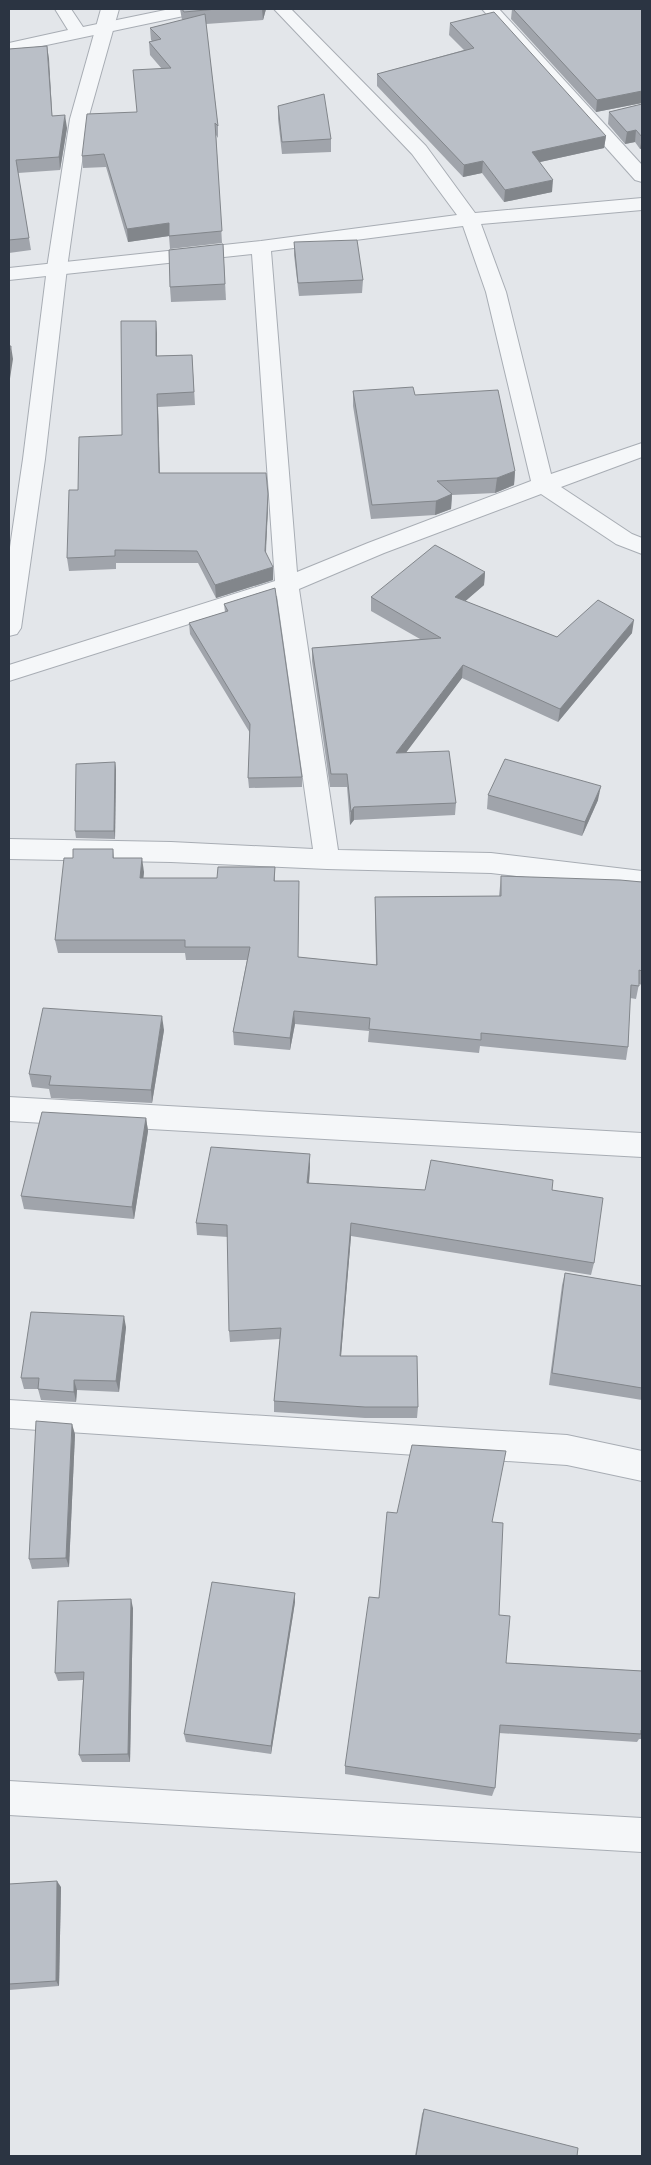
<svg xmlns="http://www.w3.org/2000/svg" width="651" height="2165" font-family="'DM Sans',sans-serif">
<rect width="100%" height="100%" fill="#e3e6ea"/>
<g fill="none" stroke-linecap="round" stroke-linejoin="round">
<defs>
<g id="minor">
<path d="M55,9H71L83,27L170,9H202L199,13L193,14L9,53V43L68,30Z"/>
<path d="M274,9H291L426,146L475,213L642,198V210L481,224L506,292L551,474L642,443V457L561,487L632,534L642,538V554L616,544L541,494L384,553L299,589L338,850L491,853L642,871V891L491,873L327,869L171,862L9,859V839L171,842L313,849L277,596L9,681V665L275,581L252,254L9,280V268L261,241L457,215L412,154ZM463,226L486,292L531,481L368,543L297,572L271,251Z"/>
<path d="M482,9H499L642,165V182L635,180Z"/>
<path d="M9,1097L642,1133V1157L9,1121Z"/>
<path d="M9,1400L567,1435L642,1451V1481L567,1465L9,1428Z"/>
<path d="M9,1781L642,1818V1852L9,1815Z"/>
</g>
<path id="tertiary" d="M101,9H119L88,119L67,268L45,459L21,628L17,634L9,636V554L23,459L47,268L70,119Z"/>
</defs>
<use href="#minor" stroke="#a8adb4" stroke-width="2"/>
<use href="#tertiary" stroke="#a8adb4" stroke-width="2"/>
<use href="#minor" fill="#f5f7f9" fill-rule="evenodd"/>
<use href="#tertiary" fill="#f5f7f9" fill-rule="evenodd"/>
</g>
<g fill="#a0a4ab">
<path d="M180,9H266L263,20L206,24L218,126V138L216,135L222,243L170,249L169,236L128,242L106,167L83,168L82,156L137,112L162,69L150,55L149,42L152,41L151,40L150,28L182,20Z"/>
<path d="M512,9H642V103L596,112L511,19Z"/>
<path d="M450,23L606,136L604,148L540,162L552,192L504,202L482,173L463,177L377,86V74L464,50L449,35Z"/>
<path d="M47,46L52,116L67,128L60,170L18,173L31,250L9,253V49Z"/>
<path d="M642,104V148L640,149L635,142L625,144L608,124L609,112Z"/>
<path d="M278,106L331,139V152L282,154L278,119Z"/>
<path d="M294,242L363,280L362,293L299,296L294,255Z"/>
<path d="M223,244L226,300L171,302L170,287Z"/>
<path d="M156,321L157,356L192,355L195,405L158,407L160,473L268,494V507L266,553L273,580L216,598L198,563H116V569L69,571L67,558L78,490L122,435Z"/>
<path d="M353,391L415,395L515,471L514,485L495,493L452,495L451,509L435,515L371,519L353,406Z"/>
<path d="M485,572L484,585L465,601L557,637L632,633L558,722L462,678L406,752L456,803L455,815L354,820L350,825L347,787H330L312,661V648L420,639L371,611V597Z"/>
<path d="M275,588L302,777V787L249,788L248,778L250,733L190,634L189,623L225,612L224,604Z"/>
<path d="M115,762L116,770L115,839L76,838L75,831Z"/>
<path d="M488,795L598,800L582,836L487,809Z"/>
<path d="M113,849L114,858L144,872L143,878H217L275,867V881L299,894L298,957L376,965L375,910V897L499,896L501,876L642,882V985L639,984L636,999L630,998L628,1047L626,1060L480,1046L479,1053L368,1042L369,1031L295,1024L290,1050L234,1045L233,1032L247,960H186L185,953H58L55,940L73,858Z"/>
<path d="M164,1030L152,1103L51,1098L49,1089L32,1087L29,1074Z"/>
<path d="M146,1118L148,1131L134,1219L24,1209L21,1196Z"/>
<path d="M310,1166L309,1183L425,1190H552L594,1263L591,1275L351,1236L341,1356L418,1407L417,1418H365L274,1412V1401L280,1339L230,1342L229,1331L228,1237L197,1235L196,1223Z"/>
<path d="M565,1273L642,1286V1400L549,1385L562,1285Z"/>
<path d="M126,1327L119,1392L77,1390L76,1402L41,1400L38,1389H24L21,1378Z"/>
<path d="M75,1434L69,1567L32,1569L29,1559Z"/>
<path d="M492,1522L499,1615L506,1663L642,1671V1739H639L637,1742L499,1733L495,1788L492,1796L345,1774V1766L379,1598Z"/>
<path d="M295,1593V1602L271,1754L186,1742L184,1734Z"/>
<path d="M133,1608L130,1762H82L79,1755L83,1680L58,1681L55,1673Z"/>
<path d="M9,1884L61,1887L59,1986L9,1990Z"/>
<path d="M424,2109L577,2156H415L422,2114Z"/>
</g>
<g fill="#82868b">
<path d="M262,9H266L263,20Z"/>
<path d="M47,46L49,59L53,129L52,116Z"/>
<path d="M642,91V103L596,112L597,100Z"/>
<path d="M65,115L67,128L60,170L59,157Z"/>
<path d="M636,130L635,142L625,144L627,132Z"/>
<path d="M606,136L604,148L531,164L532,152Z"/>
<path d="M642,137V148L640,149Z"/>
<path d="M483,161L482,173L463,177L464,165Z"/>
<path d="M553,180L552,192L504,202L505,190Z"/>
<path d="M169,223V236L128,242L127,229Z"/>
<path d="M156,321L157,334V369L156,356Z"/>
<path d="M11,346L13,359L9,385V360Z"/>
<path d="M157,394L158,407L160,486L159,473Z"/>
<path d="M515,471L514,485L495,493L497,478Z"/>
<path d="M268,494V507L265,564V551Z"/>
<path d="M452,494L451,509L435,515L436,501Z"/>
<path d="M273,567V580L216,598L215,585Z"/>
<path d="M485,572L484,585L454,611L455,597Z"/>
<path d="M634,620L632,633L558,722L560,709Z"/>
<path d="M463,665L462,678L396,766V753Z"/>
<path d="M115,762L116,770L115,839L114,831Z"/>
<path d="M601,786L598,800L582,836L585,822Z"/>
<path d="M354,807V820L350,825L351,812Z"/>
<path d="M142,858L144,872L142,891L140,878Z"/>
<path d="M294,1011L295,1024L290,1050V1038Z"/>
<path d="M162,1016L164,1030L152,1103L151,1090Z"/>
<path d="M146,1118L148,1131L134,1219L132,1207Z"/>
<path d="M310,1154V1166L308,1195L307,1183Z"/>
<path d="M351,1223V1236L340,1368V1356Z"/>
<path d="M124,1316L126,1327L119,1392L116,1381Z"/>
<path d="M74,1380L77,1390L76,1402L74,1392Z"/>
<path d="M72,1424L75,1434L69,1567L66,1558Z"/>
<path d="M295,1593V1602L271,1754V1746Z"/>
<path d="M131,1599L133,1608L130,1762L128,1754Z"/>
<path d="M57,1881L61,1887L59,1986L56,1981Z"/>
</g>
<g fill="#babfc7" stroke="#82868b">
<path d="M182,9H217L184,12Z"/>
<path d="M513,9H642V91L597,100Z"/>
<path d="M494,12L606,136L532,152L553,180L505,190L483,161L464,165L377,74L474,48L450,23Z"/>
<path d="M205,14L218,126L215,123L222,231L169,236V223L127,229L104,154L82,156L87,114L137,112L133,70L171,68L149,42L161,39L150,28Z"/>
<path d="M47,46L52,116L65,115L59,157L16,160L29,238L9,240V49Z"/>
<path d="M324,94L331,139L282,142L278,106Z"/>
<path d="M642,104V137L636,130L627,132L609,112Z"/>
<path d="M357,240L363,280L298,283L294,242Z"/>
<path d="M223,244L225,284L170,287L169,250Z"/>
<path d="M121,321H156V356L192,355L194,392L157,394L159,473H266L268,494L265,551L273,567L215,585L197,551L115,550V556L67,558L69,490H78L79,437L122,435Z"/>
<path d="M9,346H11L9,360Z"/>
<path d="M413,387L415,395L498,390L515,471L497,478L437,481L452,494L436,501L372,505L353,391Z"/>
<path d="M435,545L485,572L455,597L557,637L598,600L634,620L560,709L463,665L396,753L449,751L456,803L354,807L351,812L347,774H331L312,648L441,638L371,597Z"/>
<path d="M275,588L302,777L248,778L250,724L189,623L228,611L224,604Z"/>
<path d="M505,759L601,786L585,822L488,795Z"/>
<path d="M115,762L114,831H75L76,764Z"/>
<path d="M73,849H113V858H142L140,878H217L218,867H275L274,881H299L298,957L377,965L375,897L501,896V876L620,880L642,882V971L639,970V986L631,985L628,1047L481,1033V1040L369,1029L370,1018L294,1011L290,1038L233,1032L250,947H185V940H55L64,858H73Z"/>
<path d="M43,1008L162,1016L151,1090L49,1085L51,1076L29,1074Z"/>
<path d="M42,1112L146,1118L132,1207L21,1196Z"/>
<path d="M211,1147L310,1154L307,1183L425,1190L431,1160L553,1180L552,1190L603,1198L594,1263L351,1223L340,1356H417L418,1407H365L274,1401L281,1328L229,1331L227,1225L196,1223Z"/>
<path d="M565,1273L642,1286V1388L552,1373Z"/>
<path d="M31,1312L124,1316L116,1381L74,1380V1392L38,1389L39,1378H21Z"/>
<path d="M36,1421L72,1424L66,1558L29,1559Z"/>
<path d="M412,1445L506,1451L492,1522L503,1523L499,1615L510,1616L506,1663L642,1671V1730H641V1734L500,1725L495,1788L345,1766L369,1597L379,1598L387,1512L397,1513Z"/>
<path d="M212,1582L295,1593L271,1746L184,1734Z"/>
<path d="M131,1599L128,1754L79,1755L84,1672L55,1673L58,1601Z"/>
<path d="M57,1881L56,1981L9,1984V1884Z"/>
<path d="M424,2109L578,2148L577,2156H416Z"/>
</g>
<rect width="651" height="2165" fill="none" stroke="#2b3442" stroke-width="20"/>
</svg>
